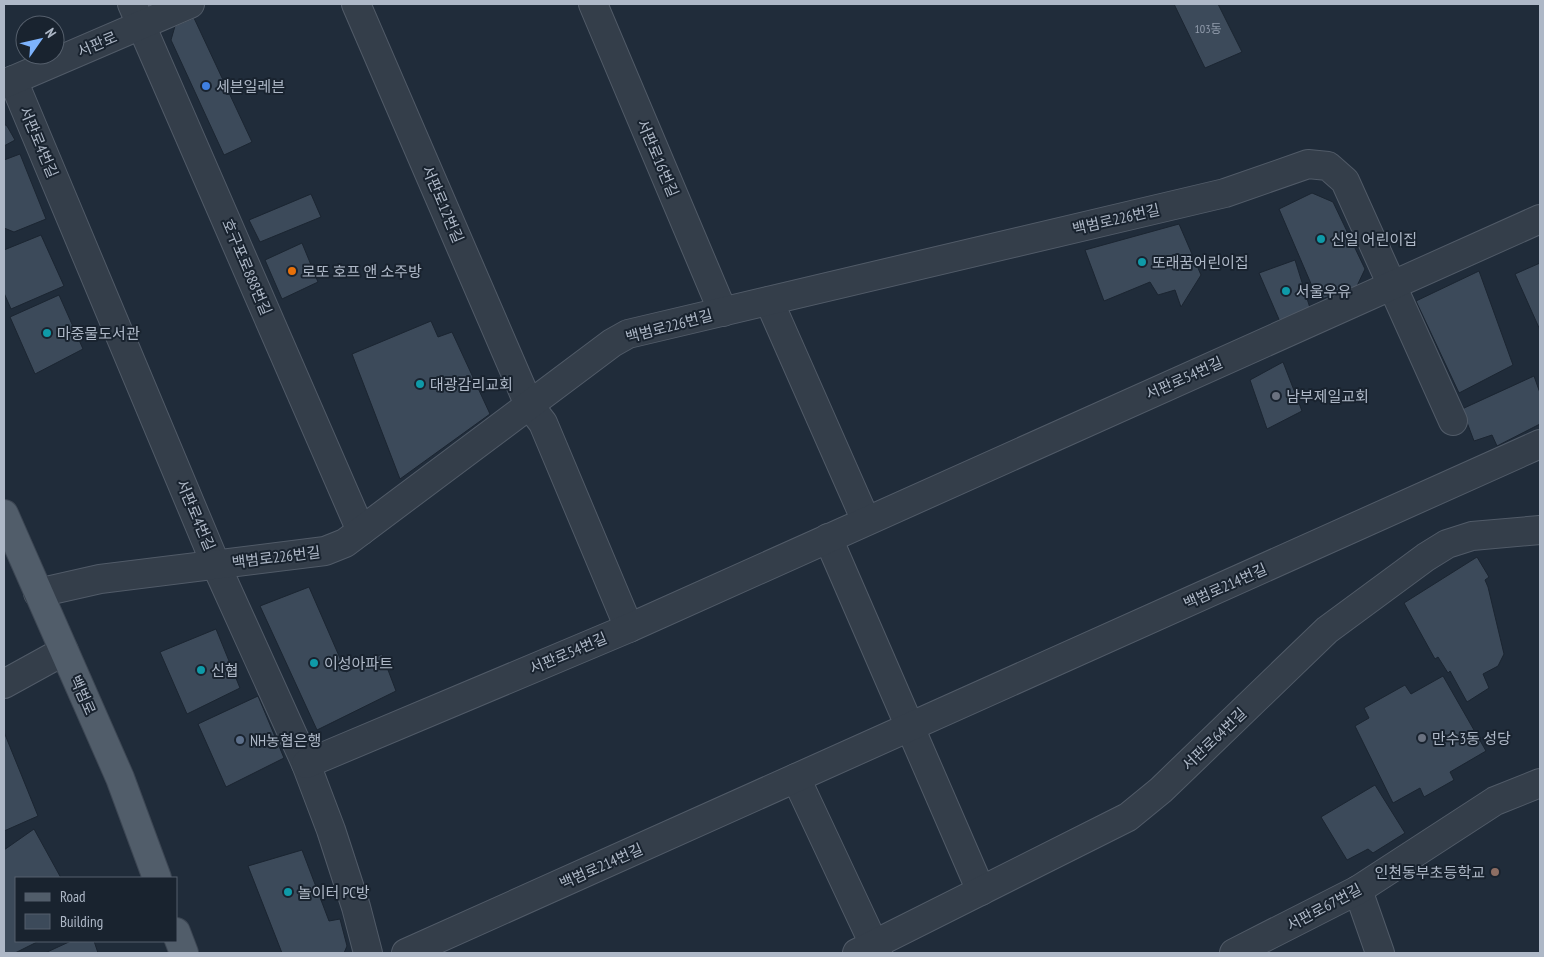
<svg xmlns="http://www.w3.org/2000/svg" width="1544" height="957" font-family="'PT Sans Narrow','Noto Sans KR',sans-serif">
<rect width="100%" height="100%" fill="#202c3a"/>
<g fill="#3c4a5a" stroke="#1b2531">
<path d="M1174,4H1218L1242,52L1205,68Z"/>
<path d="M194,18L252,142L224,155L171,40L175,26Z"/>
<path d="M4,124L7,126L15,140L4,146Z"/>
<path d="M20,154L46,219L14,232L4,228V160Z"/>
<path d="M1312,193L1333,202L1365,269L1356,288L1318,300L1279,209Z"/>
<path d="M311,194L321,217L260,242L249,220Z"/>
<path d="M1179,224L1201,275L1181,307L1175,290L1158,295L1150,282L1104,301L1085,250Z"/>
<path d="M41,235L64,286L11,309L4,293V250Z"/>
<path d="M302,243L318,282L282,299L265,260Z"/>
<path d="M1295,260L1310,308L1281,324L1259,273Z"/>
<path d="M1540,263V330L1515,274Z"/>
<path d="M1479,271L1513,365L1459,393L1416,301Z"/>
<path d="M59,295L83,349L35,374L10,317Z"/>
<path d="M431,321L438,337L452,332L490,414L400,479L352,354Z"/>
<path d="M1283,362L1302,411L1267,429L1250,380Z"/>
<path d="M1534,376L1540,393V424L1497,446L1492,435L1474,441L1462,409Z"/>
<path d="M1477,557L1489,577L1485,580L1488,587L1504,654L1498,666L1483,674L1489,688L1467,702L1450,671L1448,673L1438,657L1435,659L1404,603Z"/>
<path d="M309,587L346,672L382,654L396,691L317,730L260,606Z"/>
<path d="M216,629L240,688L187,714L160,652Z"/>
<path d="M1443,676L1486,751L1450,772L1454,780L1424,797L1420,788L1393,803L1355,726L1369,718L1364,708L1405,685L1411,694Z"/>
<path d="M258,696L284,758L226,787L198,724Z"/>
<path d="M4,732L38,816L4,831Z"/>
<path d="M1375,785L1405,833L1373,853L1368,849L1347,860L1321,817Z"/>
<path d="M34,829L61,878H16V941H39L15,953H4V850Z"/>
<path d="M302,850L329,921L340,919L347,946L344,953H282L248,866Z"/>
<path d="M71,941H94L98,953H45Z"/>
</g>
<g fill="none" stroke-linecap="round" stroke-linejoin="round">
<defs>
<g id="minor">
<path d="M132,4L361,531"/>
<path d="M356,4L529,405L543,423L629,628"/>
<path d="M593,4L723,312"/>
<path d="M13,80L216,565L306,764L331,830L356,907L368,953"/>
<path d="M4,84L190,4"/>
<path d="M769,301L866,521"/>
<path d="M828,538L981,891"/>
<path d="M38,593L100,579L325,551L345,543L612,343L628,334L1225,193L1308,164L1328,166L1345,181L1453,421"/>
<path d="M4,684L64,651"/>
<path d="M306,764L629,628L1540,219"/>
<path d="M796,778L878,953"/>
<path d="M1358,890L1380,953"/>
<path d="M406,953L1540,444"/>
<path d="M857,953L1128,817L1161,790L1327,630L1426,557L1447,544L1472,536L1540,530"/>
<path d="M1234,953L1358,890L1495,801L1540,783"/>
</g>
<g id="major">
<path d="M4,514L120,778L157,878"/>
<path d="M176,932L184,953"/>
</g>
</defs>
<use href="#minor" stroke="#515b68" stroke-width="30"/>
<use href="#major" stroke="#3d4754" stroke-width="30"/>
<use href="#minor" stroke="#343e4a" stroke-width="28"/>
<use href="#major" stroke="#515d6a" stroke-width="28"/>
</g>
<circle fill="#3f7fe0" stroke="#19232f" stroke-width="2" cx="206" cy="86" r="5"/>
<g fill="#0f9aa8" stroke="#19232f" stroke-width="2">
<circle cx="1321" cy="239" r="5"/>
<circle cx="1142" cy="262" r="5"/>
<circle cx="1286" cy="291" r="5"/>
<circle cx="47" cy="333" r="5"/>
<circle cx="420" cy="384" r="5"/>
<circle cx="314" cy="663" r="5"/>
<circle cx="201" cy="670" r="5"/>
<circle cx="288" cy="892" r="5"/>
</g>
<circle fill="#e8710a" stroke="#19232f" stroke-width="2" cx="292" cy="271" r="5"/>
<g fill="#6b7280" stroke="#19232f" stroke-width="2">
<circle cx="1276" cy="396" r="5"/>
<circle cx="1422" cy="738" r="5"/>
</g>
<circle fill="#5c6f8a" stroke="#19232f" stroke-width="2" cx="240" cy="740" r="5"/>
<circle fill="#8d6e63" stroke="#19232f" stroke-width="2" cx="1495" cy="872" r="5"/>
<g text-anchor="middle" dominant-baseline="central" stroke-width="4" stroke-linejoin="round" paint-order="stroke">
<g font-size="12" fill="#929cac">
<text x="1208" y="28">103동</text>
</g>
<g font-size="15" fill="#aeb8c7" stroke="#19232f">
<text transform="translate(97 44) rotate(-23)">서판로</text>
<text transform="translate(39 142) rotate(67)">서판로4번길</text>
<text transform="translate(658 158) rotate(67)">서판로16번길</text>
<text transform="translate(443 204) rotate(67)">서판로12번길</text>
<text transform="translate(1116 219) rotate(-13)">백범로226번길</text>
<text transform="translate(247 267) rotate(67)">호구포로888번길</text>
<text transform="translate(669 326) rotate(-15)">백범로226번길</text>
<text transform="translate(1184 378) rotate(-24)">서판로54번길</text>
<text transform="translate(196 515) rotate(67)">서판로4번길</text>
<text transform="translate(276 557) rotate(-7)">백범로226번길</text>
<text transform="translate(1225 586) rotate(-24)">백범로214번길</text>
<text transform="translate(568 653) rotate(-23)">서판로54번길</text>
<text transform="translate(83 695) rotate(66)">백범로</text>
<text transform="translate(1214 739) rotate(-44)">서판로64번길</text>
<text transform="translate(601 866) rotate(-24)">백범로214번길</text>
<text transform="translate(1324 907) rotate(-28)">서판로67번길</text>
</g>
<g font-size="15" fill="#aeb8c7" stroke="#19232f" text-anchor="start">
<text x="216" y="86">세븐일레븐</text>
<text x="1331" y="239">신일 어린이집</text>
<text x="1152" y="262">또래꿈어린이집</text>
<text x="302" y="271">로또 호프 앤 소주방</text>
<text x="1296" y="291">서울우유</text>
<text x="57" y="333">마중물도서관</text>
<text x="430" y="384">대광감리교회</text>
<text x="1286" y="396">남부제일교회</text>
<text x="324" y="663">이성아파트</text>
<text x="211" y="670">신협</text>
<text x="1432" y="738">만수3동 성당</text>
<text x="250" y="740">NH농협은행</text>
<text x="1485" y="872" text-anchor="end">인천동부초등학교</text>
<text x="298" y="892">놀이터 PC방</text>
</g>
</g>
<rect width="1544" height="957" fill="none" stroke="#aeb8c7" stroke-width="10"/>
<rect x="15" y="877" width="162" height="65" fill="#19232f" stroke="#555f6c"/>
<rect x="25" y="893" width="25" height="8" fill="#515d6a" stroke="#555f6c"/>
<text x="60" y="902" font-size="15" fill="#aeb8c7">Road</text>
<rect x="25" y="914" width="25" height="15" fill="#3c4a5a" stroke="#555f6c"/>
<text x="60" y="927" font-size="15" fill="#aeb8c7">Building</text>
<g transform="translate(40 40) rotate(56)"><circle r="24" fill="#19232f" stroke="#555f6c"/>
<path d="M0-4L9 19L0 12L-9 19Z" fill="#7db3fd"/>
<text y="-8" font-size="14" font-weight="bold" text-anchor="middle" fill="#aeb8c7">N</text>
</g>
</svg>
